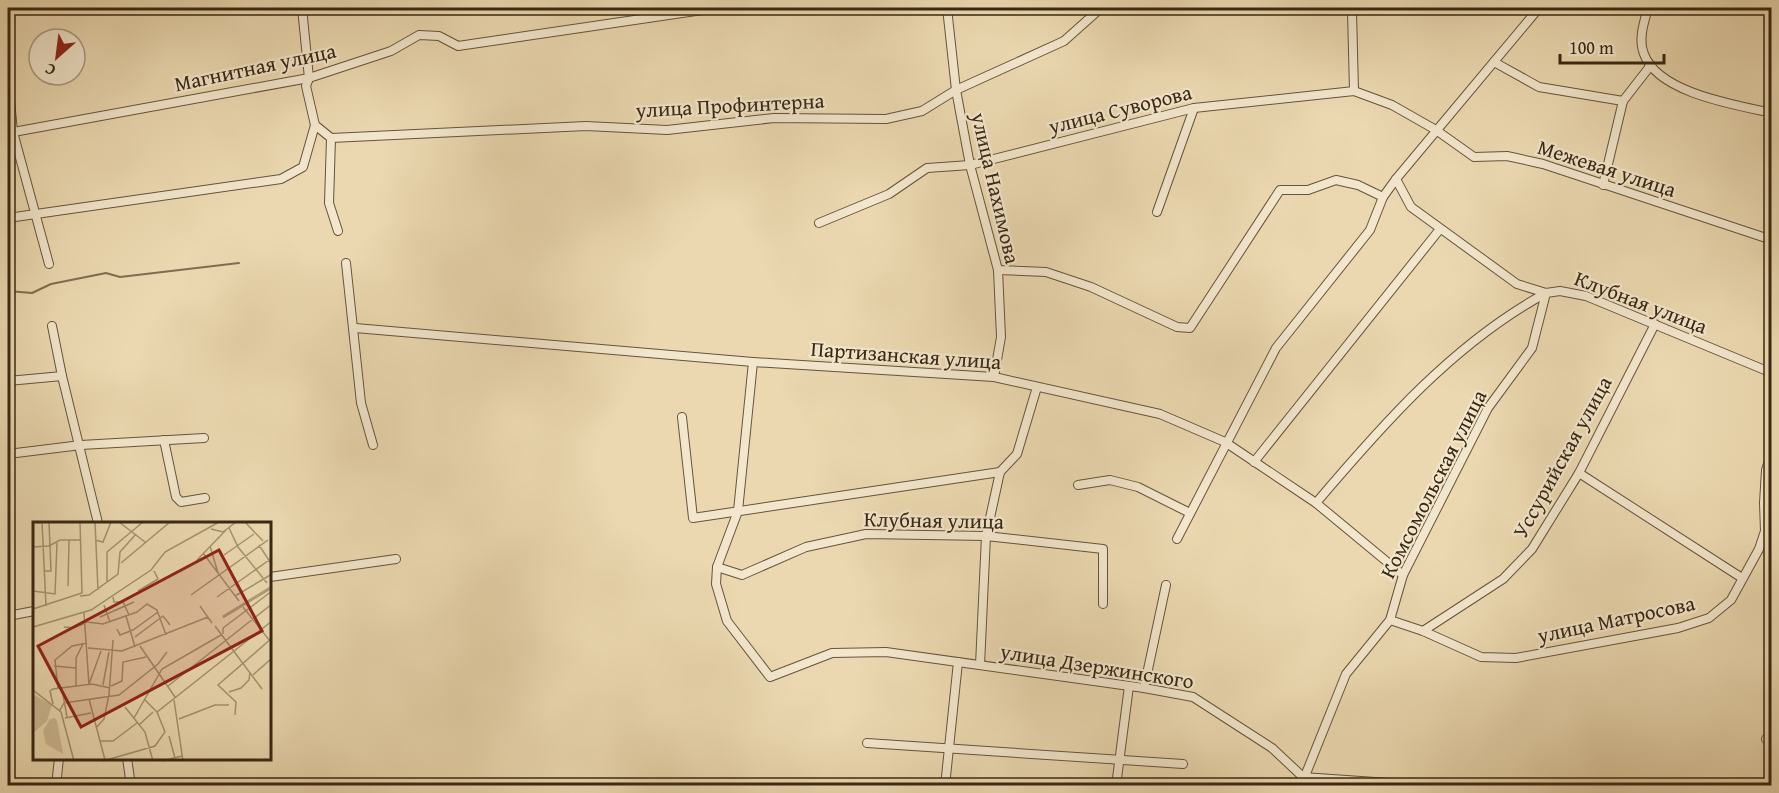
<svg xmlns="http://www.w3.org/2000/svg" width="1779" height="793" font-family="'Gentium Book Plus',serif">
<rect width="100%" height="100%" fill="#ebd8b0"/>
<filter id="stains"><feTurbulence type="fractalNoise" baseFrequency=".00333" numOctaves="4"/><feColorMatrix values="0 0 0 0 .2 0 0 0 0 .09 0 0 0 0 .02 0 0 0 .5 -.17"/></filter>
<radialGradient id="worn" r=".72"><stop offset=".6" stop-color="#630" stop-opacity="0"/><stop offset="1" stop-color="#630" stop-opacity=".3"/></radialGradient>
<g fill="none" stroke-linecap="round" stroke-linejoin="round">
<path stroke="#7f6e50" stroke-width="2" d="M8,291L32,293L51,284L106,273L120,277L239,263"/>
<defs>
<g id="minor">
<path d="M302,8L309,78L306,86L315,125L331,138L329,203L338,231"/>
<path d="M947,8L956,90L970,165L998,270L1001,337L994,377"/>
<path d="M1349,8L1352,12L1354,91"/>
<path d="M1648,8C1644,22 1638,39 1644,54C1658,93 1736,105 1772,113"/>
<path d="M1494,62L1539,87L1623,101"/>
<path d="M8,79L13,132L49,264"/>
<path d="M8,133L309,78L391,51L419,35L439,36L458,46L716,8"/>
<path d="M331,138L586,126L667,130L774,118L886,119L922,111L956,90L1064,41L1101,8"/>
<path d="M1396,179L1411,207L1517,284L1546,293L1560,291L1586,296L1772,373"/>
<path d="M1603,185L1623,101L1651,65"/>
<path d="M1157,212L1194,108"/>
<path d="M8,218L281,179L303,167L315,125"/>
<path d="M819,223L889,194L927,168L970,165L1194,108L1354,91L1392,105L1436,130L1474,157L1507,156L1543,164L1772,240"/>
<path d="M346,263L361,403L373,445"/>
<path d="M998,270L1046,272L1091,287L1177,327L1190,328L1280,190H1308L1336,180L1358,185L1383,197"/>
<path d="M52,326L62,376L98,523"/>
<path d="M355,328L753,362L994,377L1160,414L1225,442L1316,503L1403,575"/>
<path d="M753,362L738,511L717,567L716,584L727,621L770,677L832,653L886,652L1144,688L1193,697L1272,748L1303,777L1433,786"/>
<path d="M8,381L62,376"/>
<path d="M682,417L693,518L1000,472"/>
<path d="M164,440L176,497L181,502L205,498"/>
<path d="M8,454L81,445L204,438"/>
<path d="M1254,462L1440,229"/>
<path d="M1579,473L1742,578"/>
<path d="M1078,485L1110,480L1138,487L1190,513"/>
<path d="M1316,503C1383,424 1454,343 1546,293"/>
<path d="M1177,539L1276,348L1370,230L1383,197L1396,179L1539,8"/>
<path d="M717,567L742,575L806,547L866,534L986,536L1103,549V604"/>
<path d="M270,577L396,559"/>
<path d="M8,616L34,611"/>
<path d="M1390,620L1423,631L1481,657L1516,658L1678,628L1709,618L1731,600L1759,549L1765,531L1764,503L1766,470L1772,452"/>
<path d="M1423,631L1503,579L1532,549L1579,473L1655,324"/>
<path d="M980,665L986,536L1000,472L1017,454L1037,387"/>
<path d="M1144,688L1166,585"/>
<path d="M1766,739H1772"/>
<path d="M867,743L1183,764"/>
<path d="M127,758L131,786"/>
<path d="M56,786L59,758"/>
<path d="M945,786L958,662"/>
<path d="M1116,786L1129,686"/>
<path d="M1301,786L1346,674L1390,620L1403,575L1488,408L1532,348L1546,293"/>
</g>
<path id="tertiary" d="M8,10L22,8"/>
</defs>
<use href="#minor" stroke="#65543a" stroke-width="10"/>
<use href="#tertiary" stroke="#65543a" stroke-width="12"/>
<use href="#minor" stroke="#f2e6cc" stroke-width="8"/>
<use href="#tertiary" stroke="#f2e6cc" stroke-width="9"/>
</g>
<g text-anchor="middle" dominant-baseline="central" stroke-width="4.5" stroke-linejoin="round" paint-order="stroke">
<g font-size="21" fill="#382812" stroke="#f2e6cc">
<text transform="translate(255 67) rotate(-12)">Магнитная улица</text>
<text transform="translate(730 105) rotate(-3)">улица Профинтерна</text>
<text transform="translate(1120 109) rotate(-14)">улица Суворова</text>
<text transform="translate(1607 168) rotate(18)">Межевая улица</text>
<text transform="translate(996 188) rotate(77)">улица Нахимова</text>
<text transform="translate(1641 302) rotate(21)">Клубная улица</text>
<text transform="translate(906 355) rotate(4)">Партизанская улица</text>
<text transform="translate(1562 457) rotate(-61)">Уссурийская улица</text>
<text transform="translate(1433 484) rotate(-63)">Комсомольская улица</text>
<text transform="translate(934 520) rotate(1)">Клубная улица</text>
<text transform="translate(1616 619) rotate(-12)">улица Матросова</text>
<text transform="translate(1097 666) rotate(9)">улица Дзержинского</text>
</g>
</g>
<g transform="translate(33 522)">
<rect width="238" height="238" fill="#ebd8b0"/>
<path d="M0,172L19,183L14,199L0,211ZM22,196L24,199L30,232L13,222L10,209L17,197Z" fill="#cdba95"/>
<path fill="none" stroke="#ae9c7a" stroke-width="3" d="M190,95L239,65"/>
<path fill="none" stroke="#a39271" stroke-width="1.5" d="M9,0L13,84M62,0L65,68M86,0L112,20M212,0L230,19M196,6L205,25L234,61M178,7L190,10L203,0M62,18L70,20L78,0M226,23L239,43M177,24L185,51M0,25L16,24L27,18H47M170,31L206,79M191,33L221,12M0,35V65M164,38L193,8M88,41L137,0M12,49H18L16,0M74,60V30L110,0M35,64L36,18M0,69L22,72L24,21M105,69L125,57L121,49M158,73L235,18M47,74L56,73L85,52L87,30L103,12M202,74L239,52M80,75L81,80H90L96,93M184,75L239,36M71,83L77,100M167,84L179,101M210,85L237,119M0,87L49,71L47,0M51,91L56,163M93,94L102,125M67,95L101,80M182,104L229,167M0,105L58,88L118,48L132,30L186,0M31,105L41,106L54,100L70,102L104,90L114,82L124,88L133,113M84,107L87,113L100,108L125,90M190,112V106L239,69M102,115L130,94L137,103M107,124L142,175M55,126L89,129L175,95M21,144L43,146M220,153L239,136M56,162L68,129M70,163L76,130M78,164L89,159L90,140L113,135M135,164L239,82M43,165V136L50,122M25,167L22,138L39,124L54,121M29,167L34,195M0,168L28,190L41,239M196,170L208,166L216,158L217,150M56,177L72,238M112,178L124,190L239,99M141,178L150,239M20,182L17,169L20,167L59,162L77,166M92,185L112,210L120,239M27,188L31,181L86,173L125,142L134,130M202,193L203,180L185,163L239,116M32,196L58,191M101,196L129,147L188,113M146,197L182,183H196M106,203L120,190M63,206L71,197L76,173L80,118M136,214L142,236M67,219H80L104,201M70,239L122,224L132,210L124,190M129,239L149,234"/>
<path fill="#8f2418" fill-opacity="0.15" stroke="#8f2418" stroke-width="3" d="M186,28L229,109L48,205L5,124Z"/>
<rect width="238" height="238" fill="none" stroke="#382812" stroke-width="3"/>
</g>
<rect width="1779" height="793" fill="none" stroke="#ebd8b0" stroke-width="30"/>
<rect x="9" y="9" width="1761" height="775" fill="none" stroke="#382812" stroke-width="3"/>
<rect x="15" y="15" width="1749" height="763" fill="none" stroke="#382812" stroke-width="1.5"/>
<g transform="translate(57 57) rotate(208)"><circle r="28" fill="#f2e6cc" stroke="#a89a82" stroke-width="1.5"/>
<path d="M0-4.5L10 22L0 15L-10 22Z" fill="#8f2418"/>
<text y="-9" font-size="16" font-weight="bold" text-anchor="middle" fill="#382812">С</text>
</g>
<path d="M1560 54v9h104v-9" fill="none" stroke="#382812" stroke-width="3"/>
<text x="1569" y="54" font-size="18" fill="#382812" stroke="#f2e6cc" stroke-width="4.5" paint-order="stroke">100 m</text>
<rect width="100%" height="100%" filter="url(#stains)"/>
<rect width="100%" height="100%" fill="url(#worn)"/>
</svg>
